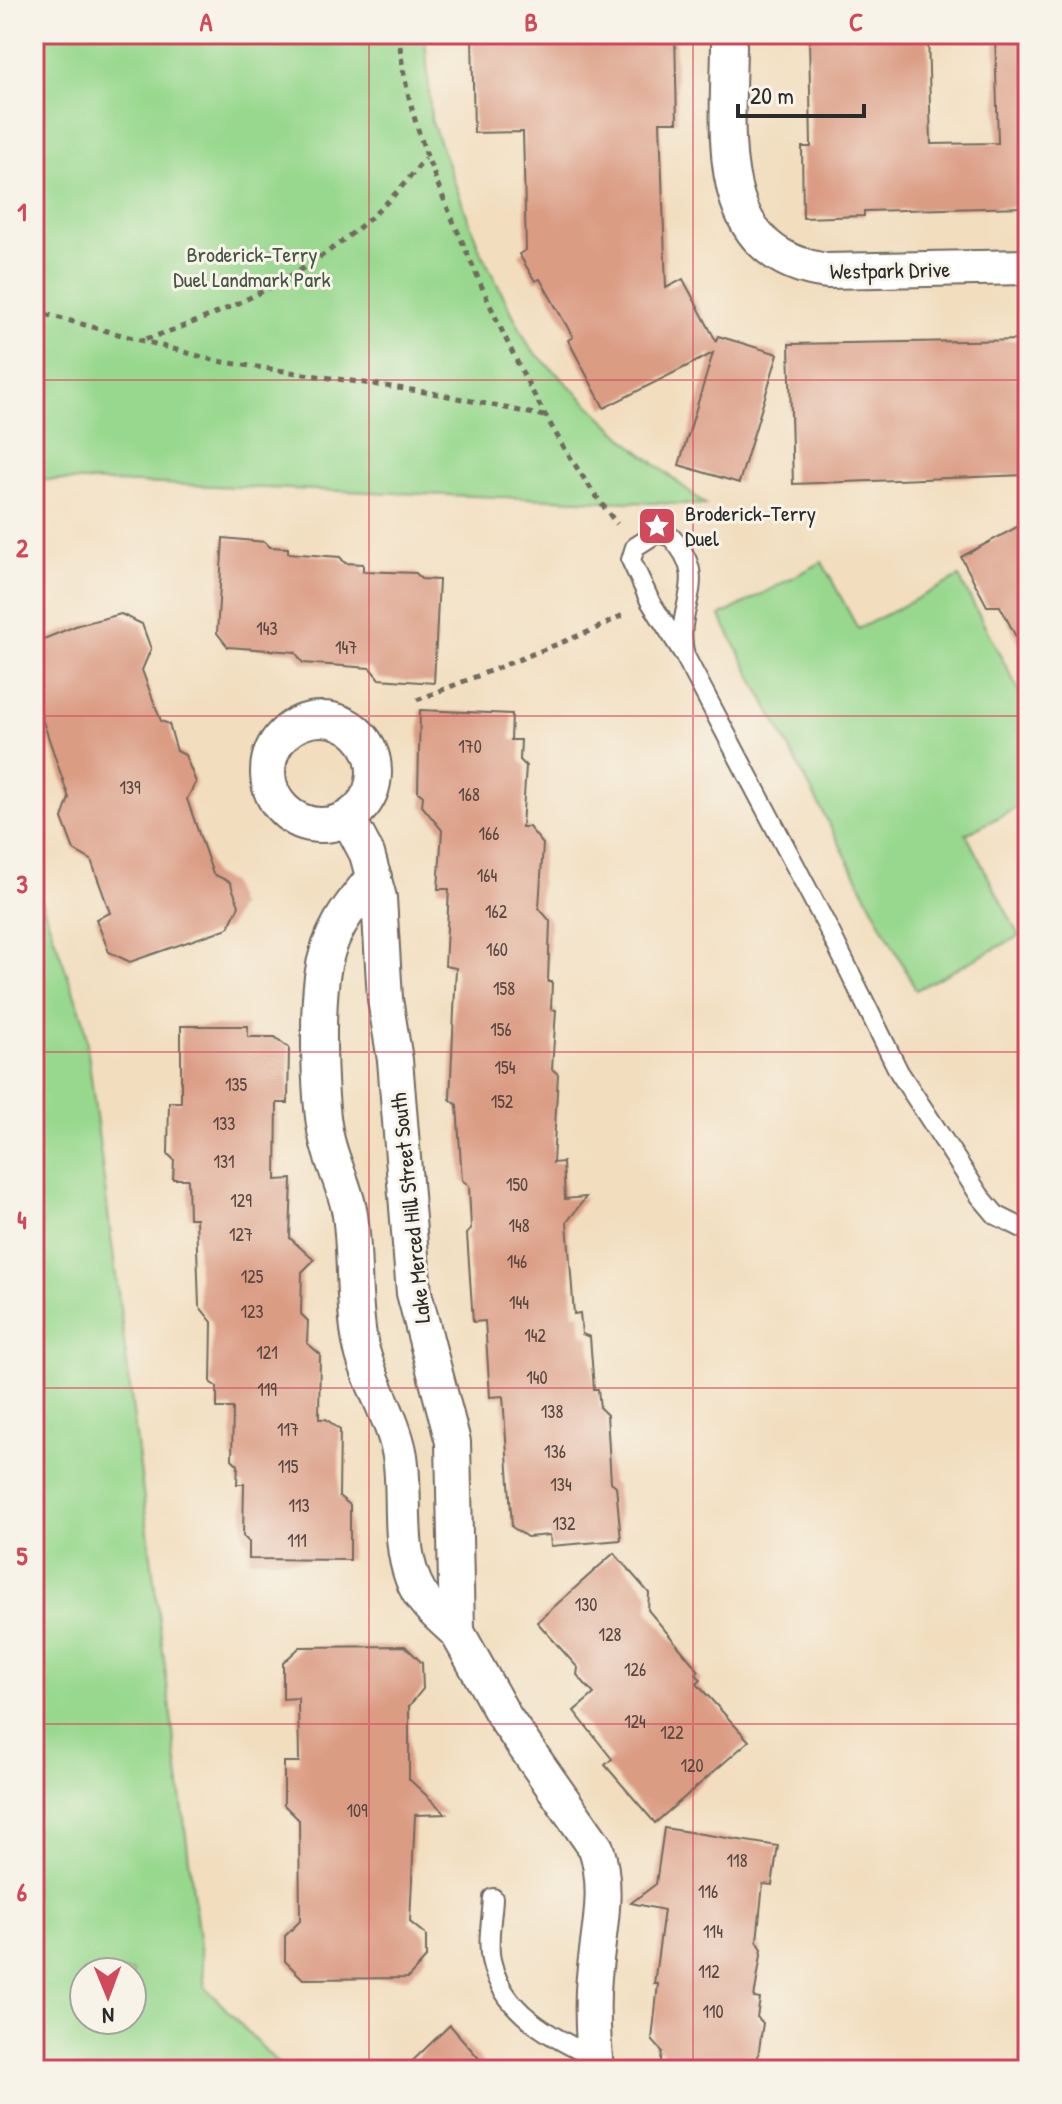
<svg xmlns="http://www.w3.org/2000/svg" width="1062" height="2104" font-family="'Patrick Hand',sans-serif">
<rect width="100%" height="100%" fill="#f7f3e8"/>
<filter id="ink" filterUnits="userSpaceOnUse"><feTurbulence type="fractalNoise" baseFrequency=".0125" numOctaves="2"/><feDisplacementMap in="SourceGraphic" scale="16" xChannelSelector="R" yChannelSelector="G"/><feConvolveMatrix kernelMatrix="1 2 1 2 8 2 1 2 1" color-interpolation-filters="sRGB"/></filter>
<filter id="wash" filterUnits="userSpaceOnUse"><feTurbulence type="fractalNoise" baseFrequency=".006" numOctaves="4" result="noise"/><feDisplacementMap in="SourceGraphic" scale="32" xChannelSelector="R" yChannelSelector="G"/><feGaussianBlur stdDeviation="1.8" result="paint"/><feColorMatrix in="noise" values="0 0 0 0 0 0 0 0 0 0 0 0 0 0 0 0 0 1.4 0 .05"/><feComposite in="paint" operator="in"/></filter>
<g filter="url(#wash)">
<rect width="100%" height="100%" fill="#f2debf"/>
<g fill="#98d88e" stroke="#62825c" stroke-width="2" fill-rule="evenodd">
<path d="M34,34H425L431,120L480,250L530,348L629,443L706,505L34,479Z"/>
<path d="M822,562L858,629L959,577L1028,708V802L966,834L1019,936L916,990L720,616Z"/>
<path d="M34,881L84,1021L205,1987L284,2070H34ZM132,1972V2020H84V1972Z"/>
</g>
<g id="blocks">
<g fill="#db9c84">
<path d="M472,34H675L677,122H660L666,288L683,279L716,341L718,336L778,354L739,483L679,465L713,353L604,408L568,340L573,337L540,279L535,281L519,254L526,250L523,132L474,133Z"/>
<path d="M809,34H928L931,144L998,143L995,34H1028V207L864,211V216L803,218L802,147H811Z"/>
<path d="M1028,340V475L793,484L789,344Z"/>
<path d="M1028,521V660L1000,606H987L961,557Z"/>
<path d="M223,538L265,542L270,547L288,548V553L340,557L345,563L363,564V571L416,573L421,579L439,580L434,683L379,679L370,668L303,663L295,652L228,647L217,633Z"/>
<path d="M121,614L142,624L151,649L142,670L161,721L169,724L177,751L185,755L196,782L187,799L213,874L230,882L239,906L228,928L130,962L109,952L96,919L110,913L91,860L74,850L62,818L69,798L34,695V643L78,625Z"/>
<path d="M420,710L512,714L511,740H521L520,760L526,766L522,827H529L543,844L539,908L550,921L548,982H552L551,1009L556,1010L552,1069L558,1074L553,1163L563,1162L565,1199L586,1197L567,1222L574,1314L580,1313L582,1334L590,1337L594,1389H598L600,1408L607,1415L611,1482L616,1486L621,1540L551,1546L550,1535L527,1537L512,1527L503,1396L490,1397L485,1321L473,1322L467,1234L471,1229L469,1186L462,1180L457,1105L450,1099L456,968L445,966L449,889H438L442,830L422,806L423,796L418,792Z"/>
<path d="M181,1026H248V1037H275L289,1048L288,1103H277L276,1180L292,1179L290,1238L314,1260L302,1272L301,1314L308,1321L307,1343L320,1354L319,1419H326L340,1430L339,1496L350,1505V1560L249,1559V1542L243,1536L244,1484H237L238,1465L232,1459L233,1408H217V1387L211,1383L212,1322L199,1306L196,1218H189L188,1179H173L174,1160L168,1154L169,1102H181Z"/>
<path d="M614,1553L649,1593L648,1610L699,1671L696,1674L701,1680L697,1684L749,1741L655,1823L605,1765L612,1759L574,1711L594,1694L577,1675L578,1668L537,1622Z"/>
<path d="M405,1646L422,1663L423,1689L409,1706V1779L446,1814L415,1815L410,1922L426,1935V1958L408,1978L303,1979L285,1961V1936L300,1921L299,1820L284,1805V1762H299L298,1698L283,1699V1663L300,1647Z"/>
<path d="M664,1828L778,1846L772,1885L763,1884L757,1941L762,1949L754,1998L760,1999L757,2017L763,2023L756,2070H660L662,2051L652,2040L658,1984H654L664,1910L631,1903L656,1884Z"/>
<path d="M450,2025L489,2070H403Z"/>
</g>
</g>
</g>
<g filter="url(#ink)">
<use href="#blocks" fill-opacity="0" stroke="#716a5f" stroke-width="2"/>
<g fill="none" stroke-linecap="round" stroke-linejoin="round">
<defs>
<g id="service">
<path d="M685,656L650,601L631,560L635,547L657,533L671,537C714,583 672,605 685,656L829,930L899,1072L980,1196L996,1215L1028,1231"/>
<path d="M493,1898C492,1918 487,1941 491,1960C502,2012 550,2036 595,2058"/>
</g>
<g id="minor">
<path d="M729,34C730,126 705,254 827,271L1028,267"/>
<circle cx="321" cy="772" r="53"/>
<path d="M348,818L367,854L379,898L385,999L395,1060L414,1293L453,1442L457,1632L505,1718L596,1848C610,1892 598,1932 594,1977C591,2008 593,2039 596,2070"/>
<path d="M374,877C348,908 327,935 322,977C317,1015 318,1103 327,1140C333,1166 346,1188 350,1215C356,1257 352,1300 360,1342C368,1382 393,1416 400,1456C406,1495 398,1539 412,1577C420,1601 438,1615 457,1632"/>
</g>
</defs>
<use href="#service" stroke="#716a5f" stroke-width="22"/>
<use href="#minor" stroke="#716a5f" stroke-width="38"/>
<g stroke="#716a5f" stroke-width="5" stroke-dasharray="6 6" stroke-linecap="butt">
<path d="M399,34C404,109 435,180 465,248C506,344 552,441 617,524"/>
<path d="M34,311L217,361L438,394L544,416"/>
<path d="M146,339C251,306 359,248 425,158"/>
<path d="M417,700L593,630L623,615"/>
</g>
<use href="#service" stroke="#fff" stroke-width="18"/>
<use href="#minor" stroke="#fff" stroke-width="34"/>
</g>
</g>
<path fill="none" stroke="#d1495b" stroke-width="2" stroke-opacity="0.55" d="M369,34V2070M693,34V2070M34,380H1028M34,716H1028M34,1052H1028M34,1388H1028M34,1724H1028"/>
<defs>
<symbol id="sight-square" viewBox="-11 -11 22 22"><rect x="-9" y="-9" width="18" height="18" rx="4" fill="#d1495b" stroke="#f7f3e8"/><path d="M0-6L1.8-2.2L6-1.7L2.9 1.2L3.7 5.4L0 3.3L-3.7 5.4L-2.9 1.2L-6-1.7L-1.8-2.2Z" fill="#fff"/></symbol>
</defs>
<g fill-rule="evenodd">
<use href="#sight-square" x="635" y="504" width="44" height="44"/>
</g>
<g text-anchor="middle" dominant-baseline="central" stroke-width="6" stroke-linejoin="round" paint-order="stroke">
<g font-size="18" fill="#574741">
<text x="267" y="628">143</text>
<text x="346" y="647">147</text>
<text x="470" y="746">170</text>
<text x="130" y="787">139</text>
<text x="469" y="794">168</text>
<text x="489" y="833">166</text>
<text x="487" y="875">164</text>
<text x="496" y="911">162</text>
<text x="497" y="949">160</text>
<text x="504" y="988">158</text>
<text x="501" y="1029">156</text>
<text x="505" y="1067">154</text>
<text x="236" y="1084">135</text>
<text x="502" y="1101">152</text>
<text x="224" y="1123">133</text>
<text x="224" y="1161">131</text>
<text x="517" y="1184">150</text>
<text x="241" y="1200">129</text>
<text x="519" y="1225">148</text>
<text x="241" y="1234">127</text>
<text x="517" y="1261">146</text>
<text x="252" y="1276">125</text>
<text x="519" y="1302">144</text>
<text x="252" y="1311">123</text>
<text x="535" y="1335">142</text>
<text x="267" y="1352">121</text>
<text x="537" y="1377">140</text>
<text x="267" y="1389">119</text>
<text x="552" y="1411">138</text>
<text x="288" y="1429">117</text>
<text x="555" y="1451">136</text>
<text x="288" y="1466">115</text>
<text x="561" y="1484">134</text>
<text x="299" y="1505">113</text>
<text x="564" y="1523">132</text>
<text x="297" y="1540">111</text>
<text x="586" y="1604">130</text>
<text x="610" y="1634">128</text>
<text x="635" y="1669">126</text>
<text x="635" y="1721">124</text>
<text x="672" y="1732">122</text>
<text x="692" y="1765">120</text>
<text x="357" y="1810">109</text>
<text x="737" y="1860">118</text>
<text x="708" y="1891">116</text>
<text x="713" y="1931">114</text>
<text x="709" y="1971">112</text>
<text x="713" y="2011">110</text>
</g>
<g font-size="22" fill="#465644" stroke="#f7f3e8">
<text x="252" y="254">Broderick-Terry<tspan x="252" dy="25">Duel Landmark Park</tspan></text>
</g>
<g font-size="22" fill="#2b2b2b" stroke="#f7f3e8">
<text transform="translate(890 270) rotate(-1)">Westpark Drive</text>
<text transform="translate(410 1208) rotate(-96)">Lake Merced Hill Street South</text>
</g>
<g font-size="22" fill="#2b2b2b" stroke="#f7f3e8" text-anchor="start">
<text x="685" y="513">Broderick-Terry<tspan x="685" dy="25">Duel</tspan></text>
</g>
</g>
<rect width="1062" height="2104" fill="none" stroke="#f7f3e8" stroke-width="88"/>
<g transform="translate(108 1996) rotate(179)"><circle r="38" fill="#f7f3e8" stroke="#a5a39c" stroke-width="2"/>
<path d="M0-6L14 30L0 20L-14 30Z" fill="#d1495b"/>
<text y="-12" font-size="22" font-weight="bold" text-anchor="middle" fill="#2b2b2b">N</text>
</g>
<path d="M738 104v12h126v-12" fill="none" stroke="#2b2b2b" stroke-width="4"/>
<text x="750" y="104" font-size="24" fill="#2b2b2b" stroke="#f7f3e8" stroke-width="6" paint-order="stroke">20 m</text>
<rect x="44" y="44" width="974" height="2016" fill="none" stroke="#d1495b" stroke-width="3"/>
<g font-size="26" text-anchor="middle" font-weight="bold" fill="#d1495b">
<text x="206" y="31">A</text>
<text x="531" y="31">B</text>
<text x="856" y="31">C</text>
<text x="22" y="221">1</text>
<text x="22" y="557">2</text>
<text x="22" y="893">3</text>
<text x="22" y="1229">4</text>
<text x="22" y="1565">5</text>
<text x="22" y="1901">6</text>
</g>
</svg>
